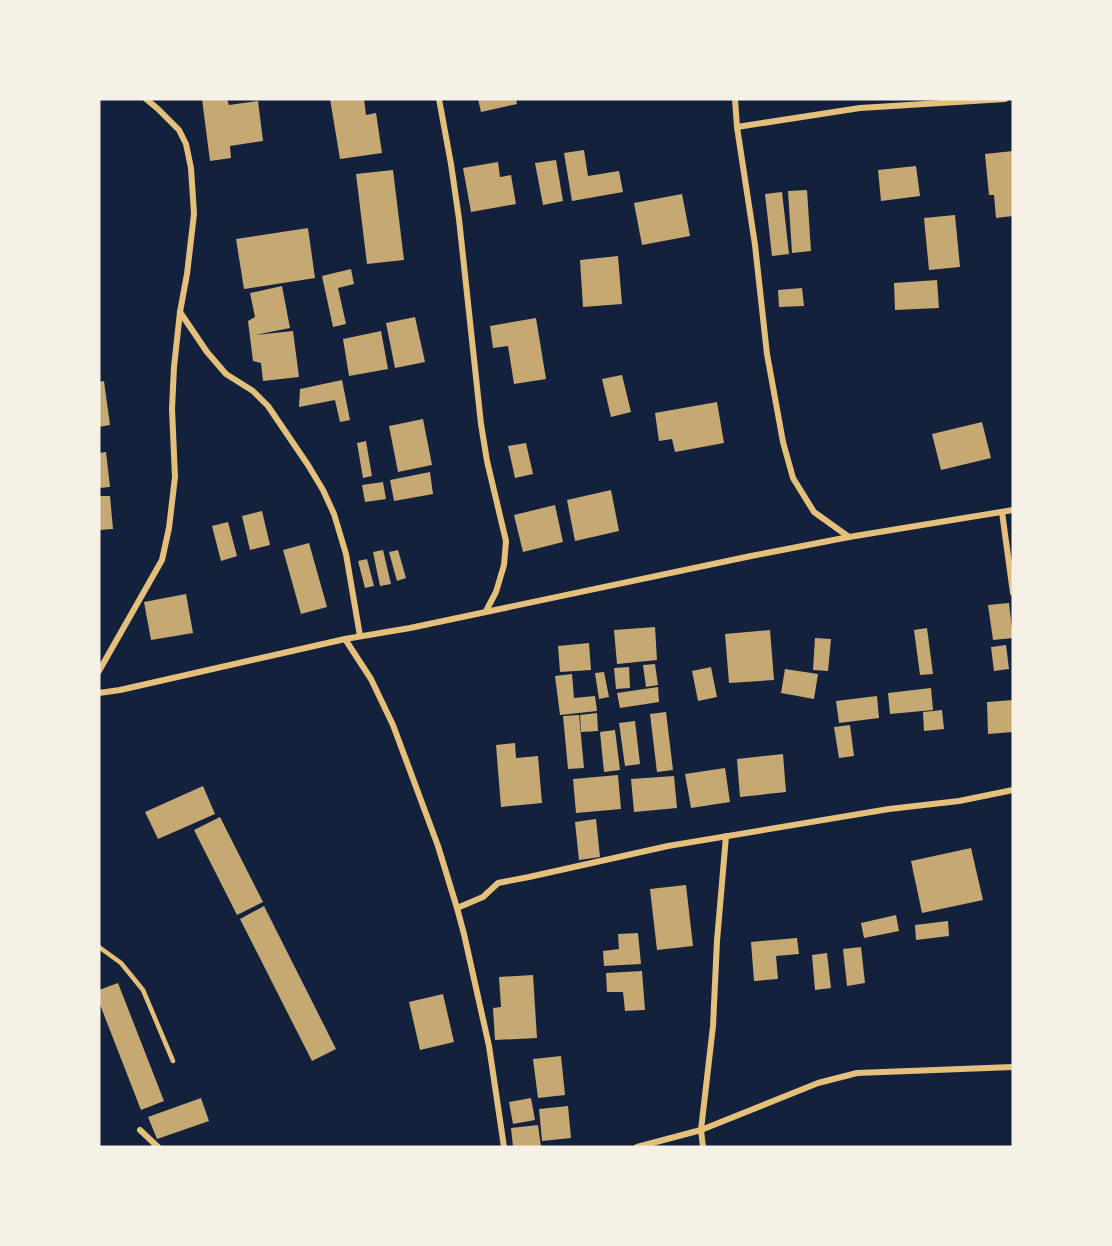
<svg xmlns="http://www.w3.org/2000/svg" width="1112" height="1246" font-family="Rubik,sans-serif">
<rect width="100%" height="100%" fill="#14213d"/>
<g fill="#c6a872">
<path d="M202,99H227L229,105L258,101L263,141L230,146L231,158L210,161Z"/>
<path d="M330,99H364L366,115L376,113L382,153L340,159Z"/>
<path d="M478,99H516L517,104L481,112Z"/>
<path d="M584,150L588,176L619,171L623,192L572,201L564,153Z"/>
<path d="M1013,151V216L996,218L994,195H989L985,154Z"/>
<path d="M556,160L563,201L543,205L535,163Z"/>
<path d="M498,162L500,177L511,175L516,204L471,212L463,168Z"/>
<path d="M916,166L920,196L881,201L878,170Z"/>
<path d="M393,170L404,260L367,264L356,174Z"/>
<path d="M807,190L811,251L792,253L788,191Z"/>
<path d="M782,192L789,254L772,256L765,194Z"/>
<path d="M682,194L690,236L642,245L634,203Z"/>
<path d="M955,215L960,267L929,270L924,218Z"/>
<path d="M308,228L315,278L244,289L236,239Z"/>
<path d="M618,256L622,304L583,307L580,260Z"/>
<path d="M351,269L354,284L338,288L346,324L333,327L322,276Z"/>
<path d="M937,280L939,308L895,310L894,283Z"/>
<path d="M282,286L290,328L255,335L293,331L299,377L263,381L261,363L253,361L248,321L255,317L250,293Z"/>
<path d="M802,288L804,306L779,307L778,290Z"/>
<path d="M415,317L425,362L395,368L386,323Z"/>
<path d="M536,318L546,379L514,384L508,346L493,348L490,326Z"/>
<path d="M381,331L388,369L349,376L343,339Z"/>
<path d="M622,375L631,412L611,417L602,379Z"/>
<path d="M342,380L350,420L340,422L335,400L299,407L300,389Z"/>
<path d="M104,381L110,425L99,427V382Z"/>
<path d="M717,402L724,443L675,452L672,439L659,441L655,413Z"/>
<path d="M423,419L432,465L398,472L389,426Z"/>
<path d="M982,422L991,458L941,470L932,434Z"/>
<path d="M366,441L372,476L363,478L357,443Z"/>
<path d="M526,443L533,474L515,478L508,446Z"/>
<path d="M106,452L110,487L99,488V453Z"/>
<path d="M430,472L433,494L394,501L390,480Z"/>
<path d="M383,482L386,499L365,502L362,485Z"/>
<path d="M611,490L619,531L575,541L567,500Z"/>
<path d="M99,496H110L113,529L99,530Z"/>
<path d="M555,505L563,542L523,552L514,515Z"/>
<path d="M262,511L270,545L250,550L242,516Z"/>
<path d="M228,522L237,556L221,561L212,526Z"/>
<path d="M309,543L327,607L301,614L283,550Z"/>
<path d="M383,550L391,584L380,586L373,552Z"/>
<path d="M398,550L406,578L397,581L389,552Z"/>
<path d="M367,559L374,586L365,588L358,561Z"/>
<path d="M186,594L193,633L151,640L144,602Z"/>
<path d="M1009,603L1013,638L993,640L988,605Z"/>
<path d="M655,627L657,660L617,664L614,630Z"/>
<path d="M927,628L933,674L920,675L914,630Z"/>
<path d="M770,630L774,680L729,683L725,634Z"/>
<path d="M815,638L831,639L828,671L813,670Z"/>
<path d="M589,643L591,670L560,672L558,646Z"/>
<path d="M1006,645L1009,669L994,671L991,647Z"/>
<path d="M655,664L658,685L646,687L643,665Z"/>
<path d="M629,667L630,688L616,689L614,668Z"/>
<path d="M711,667L717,697L698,701L692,671Z"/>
<path d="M785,669L818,674L814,699L781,693Z"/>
<path d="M604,672L609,697L599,699L595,673Z"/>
<path d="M572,674L574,698L595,696L597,711L560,715L555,676Z"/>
<path d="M658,687L659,702L620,708L617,693Z"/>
<path d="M931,688L933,710L890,714L888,693Z"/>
<path d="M877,696L879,718L839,723L836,701Z"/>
<path d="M1013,700V732L988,734L987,702Z"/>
<path d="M942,710L944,729L924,731L923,712Z"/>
<path d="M666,712L673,770L657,772L650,714Z"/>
<path d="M597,713L598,731L581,732L580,715Z"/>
<path d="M579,715L584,768L568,769L563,716Z"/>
<path d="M635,721L640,764L625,766L619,723Z"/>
<path d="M850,725L854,756L839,758L834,727Z"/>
<path d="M615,730L620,770L604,772L600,732Z"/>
<path d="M515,743L516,758L538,756L542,803L501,807L496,745Z"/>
<path d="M783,754L786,792L740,797L737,759Z"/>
<path d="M725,768L730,802L691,808L685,774Z"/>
<path d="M618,775L621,809L576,813L573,779Z"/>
<path d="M674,776L677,808L634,812L631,779Z"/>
<path d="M203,786L215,814L158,839L145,812Z"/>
<path d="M220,817L263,902L237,915L194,830Z"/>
<path d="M596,819L600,857L579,860L575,822Z"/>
<path d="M971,848L983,900L922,913L911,861Z"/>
<path d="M686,885L693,946L657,950L650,889Z"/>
<path d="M264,906L336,1049L312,1061L240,919Z"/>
<path d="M896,915L899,931L864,938L861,923Z"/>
<path d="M948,921L949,936L916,940L915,925Z"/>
<path d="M638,933L641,964L604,966L603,951L619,949L618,934Z"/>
<path d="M797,938L799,954L776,956L778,979L754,981L751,942Z"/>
<path d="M861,947L865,983L847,986L843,949Z"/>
<path d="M827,953L831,988L815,990L812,955Z"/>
<path d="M642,971L645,1010L625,1011L623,992H607L606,973Z"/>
<path d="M533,975L537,1038L495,1040L493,1008L501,1007L499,977Z"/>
<path d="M118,983L164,1101L141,1110L99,1002V990Z"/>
<path d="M443,994L454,1042L420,1050L409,1002Z"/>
<path d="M561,1056L565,1095L538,1098L533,1059Z"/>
<path d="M201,1098L209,1121L157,1139L148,1117Z"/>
<path d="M531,1098L535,1120L513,1124L509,1102Z"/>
<path d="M568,1106L571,1138L542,1141L539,1109Z"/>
<path d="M538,1125L541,1147H513L511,1128Z"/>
</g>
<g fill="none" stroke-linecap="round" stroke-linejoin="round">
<path stroke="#e5c07b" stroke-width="4.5" d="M99,947L121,963L143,990L173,1061"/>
<g stroke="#e5c07b" stroke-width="6">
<path d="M439,99L451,164L459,219L481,424L487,461L506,541L504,565L496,592L486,611"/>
<path d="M735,99L737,127L755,245L767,354L783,442L793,478L814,512L849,537"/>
<path d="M737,127L860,108L1005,99"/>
<path d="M180,312L207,352L226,374L253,391L268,406L308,465L323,490L334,514L346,554L360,636"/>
<path d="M1002,512L1013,593"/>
<path d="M345,639L371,679L393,725L438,846L457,908L464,934L489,1046L504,1147"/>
<path d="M99,671L162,560L169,528L175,477L172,409L174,367L180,312L187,274L194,214L191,168L186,144L179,130L158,109L146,99"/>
<path d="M99,693L120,690L345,639L410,628L751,556L849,537L1013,510"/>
<path d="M457,908L483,897L498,883L529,877L668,846L889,809L959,801L1013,790"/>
<path d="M140,1130L158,1147"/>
<path d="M637,1147L701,1130L818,1083L857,1073L1013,1067"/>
<path d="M703,1147L701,1130L713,1026L717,941L726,836"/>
</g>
</g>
<rect width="1112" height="1246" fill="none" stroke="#f6f1e7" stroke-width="201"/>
</svg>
